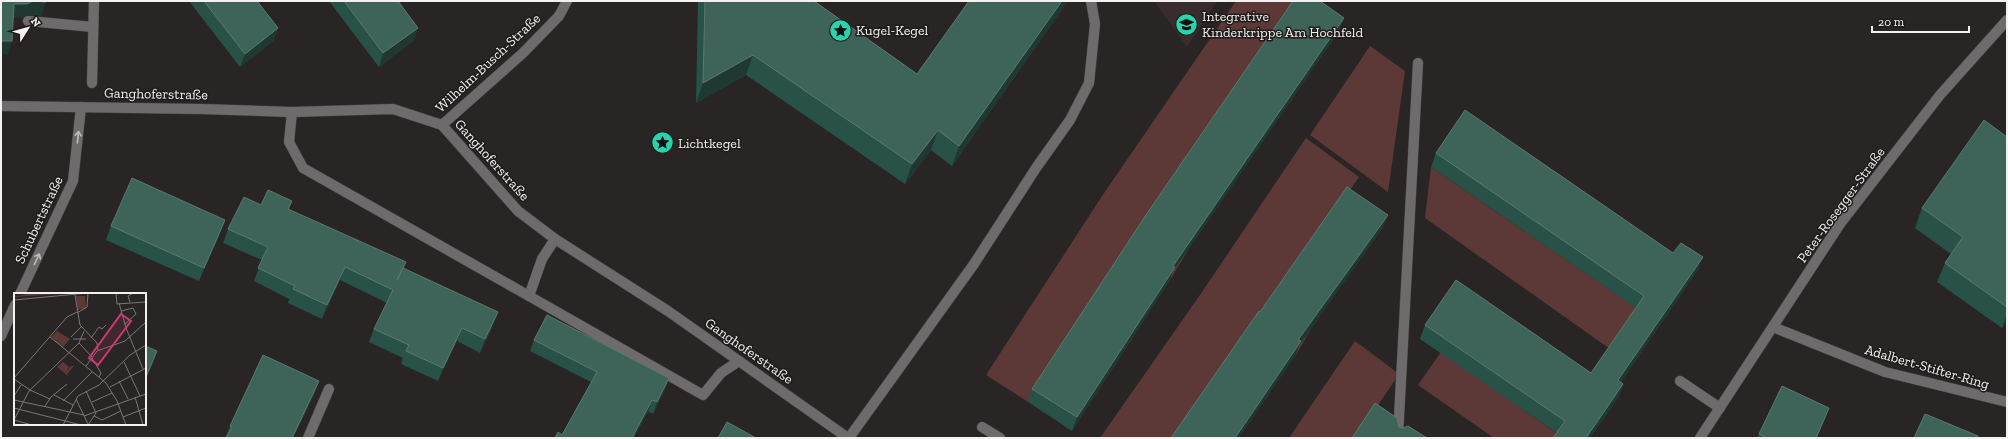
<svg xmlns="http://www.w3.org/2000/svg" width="2008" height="439" font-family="'Zilla Slab',serif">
<rect width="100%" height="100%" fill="#292525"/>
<path fill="#382d2c" d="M1154,1H1217L1187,47Z"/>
<g fill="#5c3936">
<path d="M1236,1H1296L1187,252L1170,280L1126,252L1028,402L986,375L1102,196Z"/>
<path d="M1370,46L1405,71L1388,192L1310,135Z"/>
<path d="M1306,138L1359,177L1274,299L1311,329L1296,355L1254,325L1175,438H1100L1202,292Z"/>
<path d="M1431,167L1638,309L1610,349L1425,218Z"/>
<path d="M1355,341L1399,374L1356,438H1289Z"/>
<path d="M1441,352L1558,434L1555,438H1494L1418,385Z"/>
</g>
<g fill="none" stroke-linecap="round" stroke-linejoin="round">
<defs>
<g id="minor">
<path d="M28,21L93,27"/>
<path d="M92,83L94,1"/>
<path d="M1,106L201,109L292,112L393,109L442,125L518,211L555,239L668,311L848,438"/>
<path d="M292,112L289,142L303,168L529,296L542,259L555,239"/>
<path d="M442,125L523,53L559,16L567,1"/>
<path d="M20,294L73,181L81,107"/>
<path d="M529,296L703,395L721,373L739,361"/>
<path d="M1773,327L1885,372L2007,402"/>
<path d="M1,336L15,305"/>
<path d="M1680,381L1720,408"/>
<path d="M982,427L1000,438"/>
<path d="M1398,436L1418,63"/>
<path d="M308,438L329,389"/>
<path d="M849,438L974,264L1036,168L1070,120L1089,83L1095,24L1091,1"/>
<path d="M1700,438L1840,224L1940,95L2007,20"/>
</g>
</defs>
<use href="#minor" stroke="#454242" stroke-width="11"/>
<use href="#minor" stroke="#6d6b6b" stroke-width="10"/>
</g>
<g fill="#285247">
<path d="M189,1H257L278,28L273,41L240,67Z"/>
<path d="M329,1H398L418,28L413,41L379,67Z"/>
<path d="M698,1H814L917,74L969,1H1068L952,166L931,150L905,184L746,75L696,103Z"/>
<path d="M1339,31L1172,273L1170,280L1072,431L1028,402L1032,389Z"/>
<path d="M2007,137V321L2002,328L1937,282L1945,263L1951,254L1915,228L1922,208Z"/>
<path d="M1436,153L1673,253L1703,257L1697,271L1621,382L1623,384L1618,398L1590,438H1553L1557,433L1420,339L1425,325L1591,373L1636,308L1431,167Z"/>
<path d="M292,201L289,209L403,268L498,312L493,326L480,353L457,341L438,381L401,364L403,358L369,342L374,329L387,303L340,280L322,319L288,303L289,299L254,281L262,260L223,243L228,229Z"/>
<path d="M111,226L220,234L199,281L106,240Z"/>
<path d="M534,340L669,378L665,390L653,414L648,411L634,438H555L562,435L591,382L530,351Z"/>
<path d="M319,381L314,395L293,438H225L230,426Z"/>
<path d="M1829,408L1817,438H1757L1759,434Z"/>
</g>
<g fill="#1f3932">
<path d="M33,1L46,2L41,16L28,15L22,18L9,17L14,4Z"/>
<path d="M1062,1H1068L952,166L959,146Z"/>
<path d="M1344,18L1339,31L1172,273L1170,280L1072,431L1077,417L1173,266Z"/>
<path d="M278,28L273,41L240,67L245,54Z"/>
<path d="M418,28L413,41L379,67L383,53Z"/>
<path d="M1,41H12L8,55L1,54Z"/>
<path d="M753,55L746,75L696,103L703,83Z"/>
<path d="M938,130L931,150L905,184L912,164Z"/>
<path d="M1388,215L1383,228L1299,346L1296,355L1239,438H1235L1298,340Z"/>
<path d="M225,220L220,234L199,281L204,268Z"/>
<path d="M1703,257L1697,271L1613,394L1618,380Z"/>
<path d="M345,267L340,280L322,319L327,305Z"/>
<path d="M498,312L493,326L480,353L485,339Z"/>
<path d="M2007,314V321L2002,328Z"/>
<path d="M462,328L457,341L438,381L443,368Z"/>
<path d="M157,351L152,365L145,381V379Z"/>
<path d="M669,378L665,390L653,414L657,402Z"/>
<path d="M319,381L314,395L293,438H292Z"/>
<path d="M1623,384L1618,398L1590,438H1586Z"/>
<path d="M652,400L648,411L634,438H632Z"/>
<path d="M1829,408L1823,425L1817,438H1816Z"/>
</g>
<g fill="#3e6359" stroke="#5b7a71">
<path d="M1,1H46V2L33,1L27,4H14L12,41H1Z"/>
<path d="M204,1H257L278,28L245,54Z"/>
<path d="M344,1H398L418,28L383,53Z"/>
<path d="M705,1H814L917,74L969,1H1062L959,146L938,130L912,164L753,55L703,83Z"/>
<path d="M1293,1H1320L1344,18L1173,266L1175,267L1077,417L1032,389L1146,215Z"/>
<path d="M1465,110L1673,253L1681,243L1703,257L1618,380L1623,384L1586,438H1553L1565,421L1425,325L1456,280L1591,373L1644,296L1436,153Z"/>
<path d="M1984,120L2007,137V307L1945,263L1963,237L1922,208Z"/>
<path d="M132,178L225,220L204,268L111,226Z"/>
<path d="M1347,187L1388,215L1298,340L1301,341L1235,438H1171L1259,311L1260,312Z"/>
<path d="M268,190L292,201L288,209L406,262L397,280L403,268L498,312L485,339L462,328L443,368L406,351L409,345L374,329L393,290L345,267L327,305L293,289L295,286L258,268L268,247L228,229L244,197L261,205Z"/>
<path d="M547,315L669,378L657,402L652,400L632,438H555L558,432L562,435L597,372L534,340Z"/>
<path d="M145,346L157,351L145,379Z"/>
<path d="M263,355L319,381L292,438H226L232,427L230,426Z"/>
<path d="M1782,386L1829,408L1816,438H1767L1759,434Z"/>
<path d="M1375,403L1397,418L1399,427L1403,428L1408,426L1427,438H1352Z"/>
<path d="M1925,414L1978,436L1977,438H1914Z"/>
<path d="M727,422L756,438H718Z"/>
</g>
<defs><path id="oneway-shaft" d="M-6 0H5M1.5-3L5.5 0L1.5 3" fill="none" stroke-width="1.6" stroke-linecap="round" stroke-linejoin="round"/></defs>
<g stroke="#bebcbb">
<use href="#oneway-shaft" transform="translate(78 137) rotate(-84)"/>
<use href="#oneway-shaft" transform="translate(37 259) rotate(-64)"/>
</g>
<defs>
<symbol id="school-disc" viewBox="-11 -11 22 22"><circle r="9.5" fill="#26d5ae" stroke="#201c1b"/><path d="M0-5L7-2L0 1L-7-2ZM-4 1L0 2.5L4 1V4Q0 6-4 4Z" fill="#111"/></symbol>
<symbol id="sight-disc" viewBox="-11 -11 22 22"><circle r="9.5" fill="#26d5ae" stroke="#201c1b"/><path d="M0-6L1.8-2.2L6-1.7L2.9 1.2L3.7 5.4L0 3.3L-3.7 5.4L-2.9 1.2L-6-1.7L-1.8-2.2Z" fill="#111"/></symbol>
</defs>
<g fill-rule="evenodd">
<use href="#school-disc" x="1174" y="12" width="25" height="25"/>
<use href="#sight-disc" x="828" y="18" width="25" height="25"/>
<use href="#sight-disc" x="650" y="130" width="25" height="25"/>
</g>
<g text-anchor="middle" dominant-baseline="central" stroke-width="3" stroke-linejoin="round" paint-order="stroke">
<g font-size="14" fill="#f4f2f1" stroke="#201c1b" text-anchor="start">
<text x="1202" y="16">Integrative<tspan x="1202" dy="16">Kinderkrippe Am Hochfeld</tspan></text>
<text x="856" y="30">Kugel-Kegel</text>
<text x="678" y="143">Lichtkegel</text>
</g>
<g font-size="14" fill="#f4f2f1" stroke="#201c1b">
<text transform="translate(488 63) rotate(-43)">Wilhelm-Busch-Straße</text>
<text transform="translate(156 94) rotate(1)">Ganghoferstraße</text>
<text transform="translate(492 160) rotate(48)">Ganghoferstraße</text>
<text transform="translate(1841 205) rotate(-54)">Peter-Rosegger-Straße</text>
<text transform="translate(39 220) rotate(-65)">Schubertstraße</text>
<text transform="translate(749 351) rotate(35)">Ganghoferstraße</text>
<text transform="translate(1927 367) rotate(16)">Adalbert-Stifter-Ring</text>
</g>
</g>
<g transform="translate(14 293)">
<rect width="132" height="132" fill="#292525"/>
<path d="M19,0H59L0,4V1L2,3ZM62,3H71L72,15L64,17ZM43,38L56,46L49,54L37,44ZM49,69L55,74L51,80L57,73H60L53,81L55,84L43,74Z" fill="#5c3936"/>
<path fill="none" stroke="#7a7777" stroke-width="1" d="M102,0L103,11L132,9M61,2L66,32L83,50L84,57M0,7L74,0M116,9L114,3L119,0M105,10L112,35L129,76M107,18L119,15L122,21L111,31M63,20L73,14L74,0M70,38L65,50L78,64M36,44L92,90L103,108L112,132M57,44L67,34M77,45L85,34L88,36L92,32M59,46H72M78,65L87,80L85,84M110,69L126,103M72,73L83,58L111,48L132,29M0,85L53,24L63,19M0,86L16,97L36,106M105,88L114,106M96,94L132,75M72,98L82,120M40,102L59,112M0,103L7,92M121,104L129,132M62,106L74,131M0,107L56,119M49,108L78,79M78,109L98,100M31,113L37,104L53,91M0,115L67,132M56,119L70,122M70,123L132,101M80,123L88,127L107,118M109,124L132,115M0,127L15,98L65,50M0,127L18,132M49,132L64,103L85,92L116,62L132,52M74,132L82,120"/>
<path fill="#ca3972" fill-opacity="0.15" stroke="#ca3972" stroke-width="2" d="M107,21L117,28L84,72L75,65Z"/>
<rect width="132" height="132" fill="none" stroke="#f4f2f1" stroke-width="2"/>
</g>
<rect width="2008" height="439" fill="none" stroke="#f4f2f1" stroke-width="4"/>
<g transform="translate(28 28) rotate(53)" stroke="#201c1b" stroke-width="3" paint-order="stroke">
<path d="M0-3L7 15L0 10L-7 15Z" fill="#f4f2f1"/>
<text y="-6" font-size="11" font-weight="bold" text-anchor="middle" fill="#f4f2f1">N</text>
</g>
<path d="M1872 26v6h97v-6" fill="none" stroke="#f4f2f1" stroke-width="2"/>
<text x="1878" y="26" font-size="12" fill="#f4f2f1" stroke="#201c1b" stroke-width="3" paint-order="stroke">20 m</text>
</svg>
